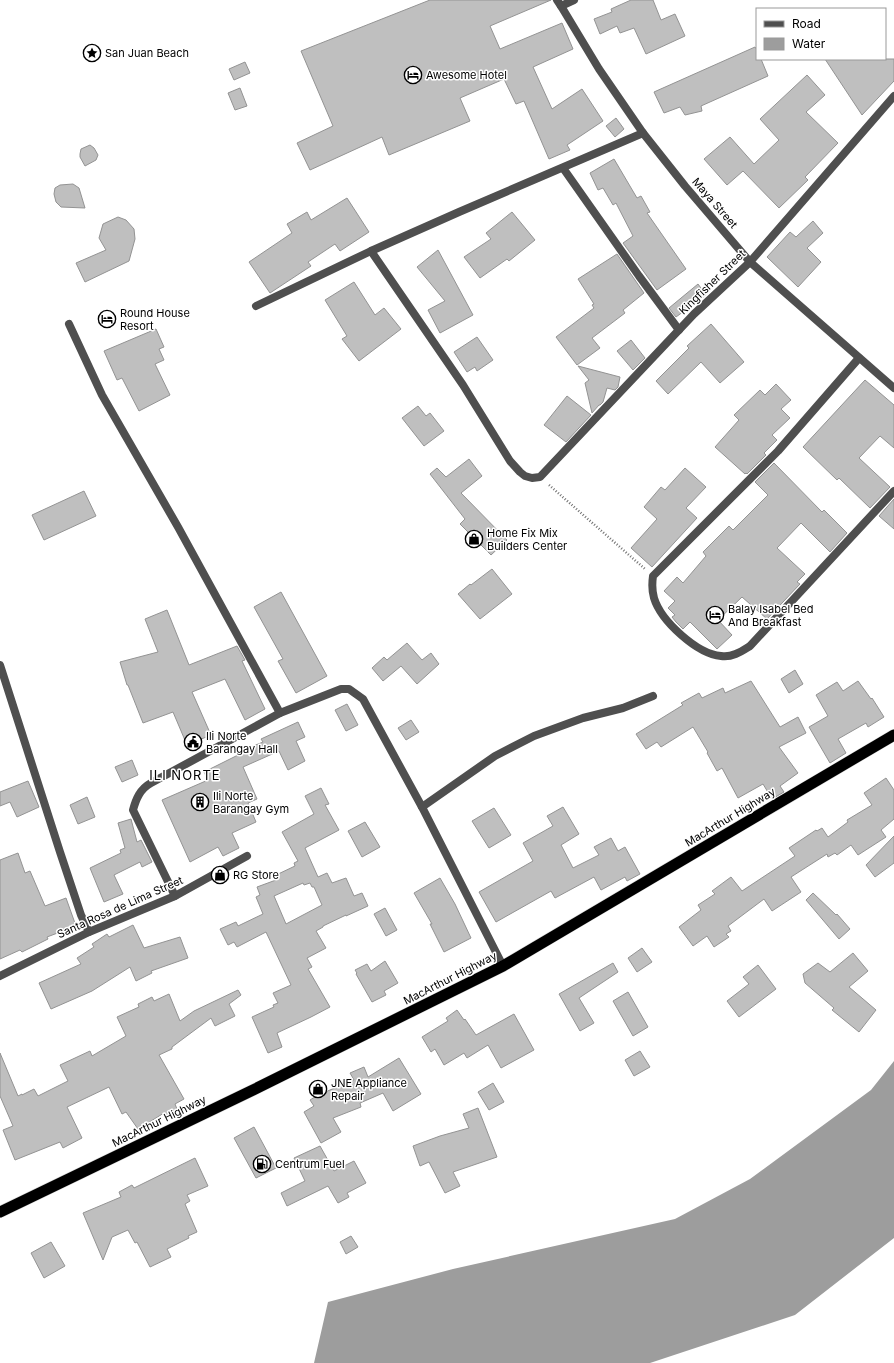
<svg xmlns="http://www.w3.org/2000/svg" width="894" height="1363" font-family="Inter,sans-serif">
<rect width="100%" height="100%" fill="#fff"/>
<path fill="#9d9d9d" d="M894,1061V1238L795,1315L650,1363H314L328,1302L453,1269L675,1219L750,1179L871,1090Z"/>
<g fill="#bfbfbf" stroke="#939393" fill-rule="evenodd">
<path d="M430,0H551L490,26L500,49L562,23L573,49L533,67L552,109L582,89L603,121L567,145L570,150L549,159L524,101L516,104L504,79L460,98L470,121L389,155L382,137L310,170L297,143L333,126L301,51Z"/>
<path d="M631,0H653L661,20L675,14L685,36L646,54L634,28L620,33L617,26L600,34L594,19L612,12L611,9Z"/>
<path d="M755,47L757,50V59H761L768,76L701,106L702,111L685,115L680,107L664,113L654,92Z"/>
<path d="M825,59H894V81L862,115Z"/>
<path d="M245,62L250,73L234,80L229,69Z"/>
<path d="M807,75L825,95L806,112L838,143L805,177L808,180L779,208L743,171L727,185L704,159L730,137L754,164L779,140L760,119Z"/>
<path d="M240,88L247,106L235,110L228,93Z"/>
<path d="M616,118L624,129L615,137L606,126Z"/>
<path d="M90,145L94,148L98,155L96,160L85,166L80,157V154L81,149Z"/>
<path d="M614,159L637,198L641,196L650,212L647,213L686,269L657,290L623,243L633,236L616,203L613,205L603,188L598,190L590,173Z"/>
<path d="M73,184L79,188L85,208L61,207L56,202L54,194L55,188L60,185Z"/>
<path d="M347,198L369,232L340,251L335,244L308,262L311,266L270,293L249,262L292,233L287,224L307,212L311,220Z"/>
<path d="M512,212L535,240L509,261L507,259L480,278L464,257L491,239L486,233Z"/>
<path d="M118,217L126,220L134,229L135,239L129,261L85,282L76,263L106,250L99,238L103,224Z"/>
<path d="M813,221L823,233L807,248L821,262L798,287L767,257L790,232L796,237Z"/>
<path d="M438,250L473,315L440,333L428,310L445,301L417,267Z"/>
<path d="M617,254L644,293L623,310L625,313L592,338L600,348L577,365L556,337L594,308L592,305L594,304L578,279Z"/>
<path d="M354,282L375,315L384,308L401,329L359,361L342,339L347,336L325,300Z"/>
<path d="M698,284L706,295L676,317L669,308Z"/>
<path d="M711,324L744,362L720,383L701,362L668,394L656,381L689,348L687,346Z"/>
<path d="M156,329L164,347L159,349L164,360L155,364L170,395L139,411L122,378L117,380L104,351Z"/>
<path d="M477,337L493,360L477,371L475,367L467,372L454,352Z"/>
<path d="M631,340L645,358L633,370L617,351Z"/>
<path d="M578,366L620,377L618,387L615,390L607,388L603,402L600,405H599L592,413L585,383L589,380Z"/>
<path d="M865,380L894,405V448L880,436L859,458L890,487L870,508L839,478L837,480L803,447Z"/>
<path d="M776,384L791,400L781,409L790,418L772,435L777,440L764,453L766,455L747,474L746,473L745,474L715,447L739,420L734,415L760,390L765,395Z"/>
<path d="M567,396L591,415L566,442L544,425Z"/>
<path d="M418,406L426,416L430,413L444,431L424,446L402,418Z"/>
<path d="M469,459L482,476L461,493L507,540L491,555L460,524L465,519L430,474L437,468L446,477Z"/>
<path d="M774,463L822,512L824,510L847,533L830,552L801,523L777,548L805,574L797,582L800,584L767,619L742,597L718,620L732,635L717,649L690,622L683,629L676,622L672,617L675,615L668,608L675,601L664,591L677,577L683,583L706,556L703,552L729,526L733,530L768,495L755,482Z"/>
<path d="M685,468L706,487L686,508L697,518L652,567L631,548L657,519L644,507L661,487L665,490Z"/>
<path d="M84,491L96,516L44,540L32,515Z"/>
<path d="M894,499V529L879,516Z"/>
<path d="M492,569L512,594L480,619L458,594L470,584L471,585Z"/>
<path d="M281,592L327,676L296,693L278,661L283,659L254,607Z"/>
<path d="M167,610L189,665L237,646L245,660L242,661L265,709L245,720L225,679L192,692L211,735L187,745L173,712L143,723L128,685H127L120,662L158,652L145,619Z"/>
<path d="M407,643L422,660L431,653L439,664L417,684L401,666L383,681L372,668L384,657L387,660Z"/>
<path d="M795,670L803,684L789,693L781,679Z"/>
<path d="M751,681L780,727L798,717L806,733L779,747L798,773L780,786L784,792L772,799L763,784L738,798L722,768L717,771L707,753L708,752L693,727L661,747L657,742L646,749L636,734L683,705L681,703L699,693L702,698L723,688L725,693Z"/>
<path d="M858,681L871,699L872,698L884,717L868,727L866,723L838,739L846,753L830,763L809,727L828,716L816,695L837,682L843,691Z"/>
<path d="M347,704L358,725L346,731L335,710Z"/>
<path d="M411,720L419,732L406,740L398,728Z"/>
<path d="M298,722L305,737L296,741L305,761L288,770L279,751L243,767L257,799L248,803L256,822L232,833L239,848L223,856L218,847L190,862L162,800L208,780L204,772L252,748L251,747L263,742L261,739Z"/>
<path d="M132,760L138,775L122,782L115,767Z"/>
<path d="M886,778L894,790V819L881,830L886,837L858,855L851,845L837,855L835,853L828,857L827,854L791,877L801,892L772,911L764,899L728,926L731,931L726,934L729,937L714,947L707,936L693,946L679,927L701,910L698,905L715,894L712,891L731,877L742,891L795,856L789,848L816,830L817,831L822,828L828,837L848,822L847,820L872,805L864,793Z"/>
<path d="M28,781L39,807L17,817L10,802L0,806V792Z"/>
<path d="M321,788L329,804L325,805L339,830L305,848L318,877L327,873L332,883L346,878L354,896L362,893L368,906L346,916V915L323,926V927L316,931L326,948L307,958L312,967L308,969L330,1007L311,1017L279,1032L277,1033L282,1047L268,1053L252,1017L274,1007L273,1005L278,1003L273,993L291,985L266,932L237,947L234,942L228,945L220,929L236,922L238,926L263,914L256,897L260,895L257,887L276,880L274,876L295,866L294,863L298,861L282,832L314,814L305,796ZM303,883L304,885L310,883L312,887H314L322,905L286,924L274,896Z"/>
<path d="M87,797L95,817L78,824L70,805Z"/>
<path d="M563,807L579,834L561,845L573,868L599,855L594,847L611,838L618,851L625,847L640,874L627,881L625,877L601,890L594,877L555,898L551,891L496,922L479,892L533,861L523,843L553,826L547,816Z"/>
<path d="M494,808L511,835L489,848L472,821Z"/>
<path d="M131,819L137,842L141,840L152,862L142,867L140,862L114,875L123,894L104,902L90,868L121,853L120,850L125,848L118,823Z"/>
<path d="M365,822L380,847L362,857L348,831Z"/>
<path d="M894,836V863L875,877L866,865Z"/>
<path d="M18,853L25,873L30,871L45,906L66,898L76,926L47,937L48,939L22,952L20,950L0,959V860Z"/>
<path d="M440,878L455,904L471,938L444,952L430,924H432L414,893Z"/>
<path d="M813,893L836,915L837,914L850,929L839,939L806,900Z"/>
<path d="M385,908L397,930L386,936L374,914Z"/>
<path d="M133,925L144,948L180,937L188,958L151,971L152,973L136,981L130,967L92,991L51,1009L39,983L81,964L77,958L94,947L92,944L107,934L109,937Z"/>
<path d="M642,948L652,962L637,972L628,958Z"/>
<path d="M853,953L868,971L849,987L876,1010L859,1032L832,1010L834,1008L805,983L803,974L818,963L830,972Z"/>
<path d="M385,961L398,983L384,991L386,995L372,1002L356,974L357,973L355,970L367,964L371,971Z"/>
<path d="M613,963L618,972L579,998L594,1023L580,1031L559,994Z"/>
<path d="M758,965L776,989L739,1017L727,1001L749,984L743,977Z"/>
<path d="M238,990L241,995L229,1004L235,1016L215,1026L211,1018L172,1047V1049L159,1055L184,1099L175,1104L177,1109L166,1115L164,1113L138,1129L126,1112L122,1114L109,1087L67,1107L82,1138L63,1148L60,1142L15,1160L3,1130L13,1126L0,1096V1053L18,1096L22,1094V1095L34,1089L38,1096L68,1081L60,1065L90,1051L92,1056L126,1036L117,1017L139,1007L138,1004L152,997L154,1001L169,994L180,1021L194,1011Z"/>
<path d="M628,992L648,1027L633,1036L613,1001Z"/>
<path d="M457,1010L464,1020L465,1019L476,1035L514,1014L534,1050L501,1068L488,1045L467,1058L464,1053L444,1065L435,1049L431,1052L422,1037L448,1021L446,1018Z"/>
<path d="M640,1051L650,1067L634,1076L625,1060Z"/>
<path d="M399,1058L421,1094L393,1111L383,1093L360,1103L361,1107L333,1118L341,1132L321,1143L304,1112L314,1106L310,1100L318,1095L354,1080L350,1073L364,1067L368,1077Z"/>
<path d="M493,1083L504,1102L489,1110L478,1092Z"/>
<path d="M478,1108L497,1157L453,1172L460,1186L445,1193L429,1162L420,1166L413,1146L440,1136L469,1128L463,1114Z"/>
<path d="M254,1127L276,1168L256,1178L234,1138Z"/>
<path d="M320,1146L334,1171L354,1161L366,1183L347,1193L349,1197L338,1203L328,1186L287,1206L281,1193L305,1181L294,1158Z"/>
<path d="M195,1158L208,1186L187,1195L190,1201L185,1204L197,1232L188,1236L189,1238L167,1249L171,1257L150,1267L137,1242L135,1243L128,1230L112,1237L103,1260L83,1213L121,1197L119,1192L132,1185L134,1188Z"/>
<path d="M351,1236L358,1247L346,1254L340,1242Z"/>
<path d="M51,1242L65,1266L44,1278L31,1253Z"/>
</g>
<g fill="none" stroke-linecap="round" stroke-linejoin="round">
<defs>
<path id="trunk" d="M0,1212L251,1091L503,966L894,735"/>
</defs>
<use href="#trunk" stroke="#dbdbdb" stroke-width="12"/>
<path stroke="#717171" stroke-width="2.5" stroke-dasharray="1 2" stroke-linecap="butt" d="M549,485L645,569"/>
<path stroke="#4f4f4f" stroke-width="8" d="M557,0L561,6L574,0"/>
<g stroke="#4f4f4f" stroke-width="8">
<path d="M561,6L599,69L643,133L685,186L750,262L894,388"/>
<path d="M563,168L639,276L679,330"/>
<path d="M371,251L463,385L510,461L520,472L525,476L532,478L540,477L694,314L750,262L894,96"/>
<path d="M256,306L371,251L459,212L643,133"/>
<path d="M69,324L102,395L178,527L280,713"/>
<path d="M859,358L778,451L653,576C652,583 652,591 654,598C661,621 697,654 721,656C732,658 742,651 750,646L894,491"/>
<path d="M0,665L60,852L81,915L89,932"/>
<path d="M422,807L495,756L534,736L583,718L623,708L653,696"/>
<path d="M175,896L133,810C136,799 140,789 151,783L280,713L341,689H349L363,699L422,807L503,966"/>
<path d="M0,976L89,932L175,896L247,856"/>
</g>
<use href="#trunk" stroke="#000" stroke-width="11"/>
</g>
<defs>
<symbol id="sight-ring" viewBox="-11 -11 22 22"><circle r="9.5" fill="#fff" stroke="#000" stroke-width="1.5"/><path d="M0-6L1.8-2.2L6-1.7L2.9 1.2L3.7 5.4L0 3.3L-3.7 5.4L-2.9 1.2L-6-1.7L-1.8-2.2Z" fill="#000"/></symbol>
<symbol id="hotel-ring" viewBox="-11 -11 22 22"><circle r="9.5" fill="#fff" stroke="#000" stroke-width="1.5"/><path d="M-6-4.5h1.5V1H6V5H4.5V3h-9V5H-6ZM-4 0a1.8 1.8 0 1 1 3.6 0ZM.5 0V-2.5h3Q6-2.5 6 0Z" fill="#000"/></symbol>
<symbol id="shop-ring" viewBox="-11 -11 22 22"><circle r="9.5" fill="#fff" stroke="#000" stroke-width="1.5"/><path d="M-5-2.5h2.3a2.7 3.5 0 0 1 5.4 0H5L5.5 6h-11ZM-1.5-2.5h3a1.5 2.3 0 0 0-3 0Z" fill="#000"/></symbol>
<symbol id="civic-ring" viewBox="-11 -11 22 22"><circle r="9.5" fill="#fff" stroke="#000" stroke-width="1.5"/><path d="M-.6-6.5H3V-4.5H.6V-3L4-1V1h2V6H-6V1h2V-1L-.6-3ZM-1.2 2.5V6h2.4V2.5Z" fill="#000"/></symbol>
<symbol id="building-ring" viewBox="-11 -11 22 22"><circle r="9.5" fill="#fff" stroke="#000" stroke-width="1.5"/><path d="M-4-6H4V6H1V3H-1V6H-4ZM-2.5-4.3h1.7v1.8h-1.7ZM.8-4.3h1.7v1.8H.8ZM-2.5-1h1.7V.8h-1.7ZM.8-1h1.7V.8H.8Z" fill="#000"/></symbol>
<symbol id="fuel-ring" viewBox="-11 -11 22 22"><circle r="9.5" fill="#fff" stroke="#000" stroke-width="1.5"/><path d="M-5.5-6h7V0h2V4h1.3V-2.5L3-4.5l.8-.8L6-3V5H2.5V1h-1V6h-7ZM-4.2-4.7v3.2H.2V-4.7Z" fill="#000"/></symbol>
</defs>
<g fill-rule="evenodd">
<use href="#sight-ring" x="82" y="43" width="20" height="20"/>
<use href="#hotel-ring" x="403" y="65" width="20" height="20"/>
<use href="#hotel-ring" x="97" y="309" width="20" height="20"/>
<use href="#shop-ring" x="464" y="529" width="20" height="20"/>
<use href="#hotel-ring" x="705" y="605" width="20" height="20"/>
<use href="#civic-ring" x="183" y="732" width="20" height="20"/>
<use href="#building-ring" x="190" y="792" width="20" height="20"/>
<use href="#shop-ring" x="210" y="865" width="20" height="20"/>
<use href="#shop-ring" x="308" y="1079" width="20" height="20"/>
<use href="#fuel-ring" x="252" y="1154" width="20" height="20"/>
</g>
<g text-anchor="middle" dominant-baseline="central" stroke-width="3" stroke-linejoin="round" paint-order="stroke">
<g font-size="11" fill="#000" stroke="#fff" text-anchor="start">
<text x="105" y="53">San Juan Beach</text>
<text x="426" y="75">Awesome Hotel</text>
<text x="120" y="313">Round House<tspan x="120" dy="13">Resort</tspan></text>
<text x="487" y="533">Home Fix Mix<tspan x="487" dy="13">Builders Center</tspan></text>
<text x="728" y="609">Balay Isabel Bed<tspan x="728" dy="13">And Breakfast</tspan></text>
<text x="206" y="736">Ili Norte<tspan x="206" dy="13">Barangay Hall</tspan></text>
<text x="213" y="796">Ili Norte<tspan x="213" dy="13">Barangay Gym</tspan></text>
<text x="233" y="875">RG Store</text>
<text x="331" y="1083">JNE Appliance<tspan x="331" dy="13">Repair</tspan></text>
<text x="275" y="1164">Centrum Fuel</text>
</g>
<g font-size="11" fill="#000" stroke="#fff">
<text transform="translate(715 203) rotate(49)">Maya Street</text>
<text transform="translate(712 282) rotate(-44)">Kingfisher Street</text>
<text transform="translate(730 817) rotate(-31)">MacArthur Highway</text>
<text transform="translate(120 907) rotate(-24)">Santa Rosa de Lima Street</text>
<text transform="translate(450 978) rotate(-27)">MacArthur Highway</text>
<text transform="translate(159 1121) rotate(-26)">MacArthur Highway</text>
</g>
<g font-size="13" letter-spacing="1" fill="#000" stroke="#fff">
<text x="185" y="775">ILI NORTE</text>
</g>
</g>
<rect x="756" y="8" width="130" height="52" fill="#ffffff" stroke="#999999"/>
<rect x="764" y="21" width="20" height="6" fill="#4f4f4f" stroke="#999999"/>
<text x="792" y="28" font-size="12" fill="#000000">Road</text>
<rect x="764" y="38" width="20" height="12" fill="#9d9d9d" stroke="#999999"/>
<text x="792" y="48" font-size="12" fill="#000000">Water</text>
</svg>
